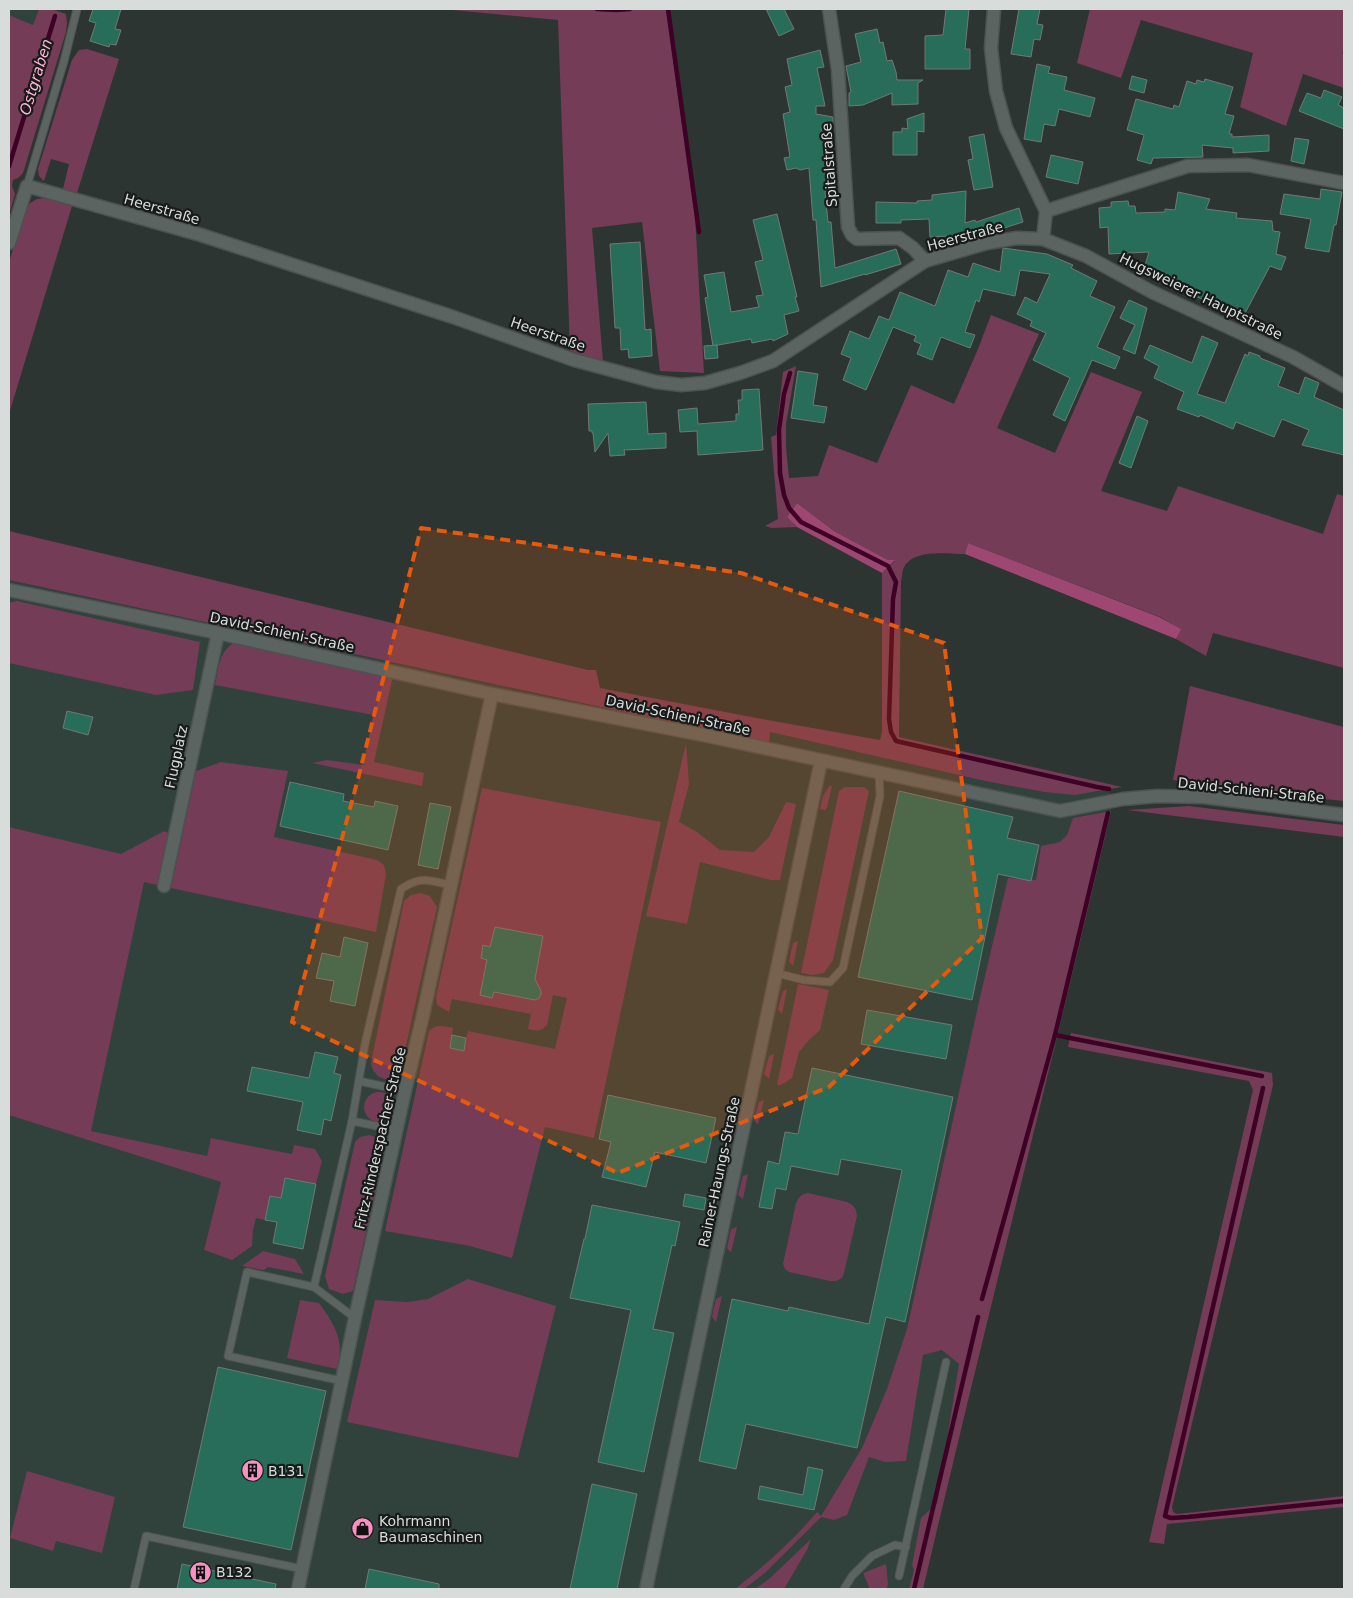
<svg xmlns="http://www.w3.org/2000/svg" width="1353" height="1598" font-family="'DejaVu Sans',sans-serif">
<rect width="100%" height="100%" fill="#2d3532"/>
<g fill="#31413b">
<path d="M9,9H39L33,25L21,21L9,60Z"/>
<path d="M9,580L768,743L770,732L985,781L1044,792L1075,794L1110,790L1111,811L1058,1035L964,1414L923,1589H9Z"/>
</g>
<g fill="#743c57">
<path d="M39,9H51L66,14L67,23L66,32L23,173L18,178L13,180L12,186L15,194L9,215V15L33,25Z"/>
<path d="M442,9H666L695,216L704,373L660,371L642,222L592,228L603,362L570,351L558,20Z"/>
<path d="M1090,9H1344V49L1342,53L1344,54V88L1303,74L1286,126L1240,107L1253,53L1141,20L1121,78L1077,63Z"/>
<path d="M87,49L119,59L77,193L63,189L69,164L51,159L44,181L39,176L38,169L72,60L79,50Z"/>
<path d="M46,198L72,206L9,414V262L25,211L30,203L37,199Z"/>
<path d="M991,315L1039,334L997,428L1055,453L1091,372L1142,392L1101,491L1167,511L1178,486L1323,534L1337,494L1344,496V668L1213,633L1206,656L1176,639L1180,629L1160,617L968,543L965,554C948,554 910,548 903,570C902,573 902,578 901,582L899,737L1122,787L1075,795L1044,792L985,781L770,732L769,743L9,580V531L588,670H596L600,688L762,719L880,740L882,732V573L895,561L888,560L834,531L797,503L787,517L797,527L772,528L765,526L778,519L771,437L776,435L783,372L796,366L786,424V447L789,478L818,476L829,445L877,463L911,385L954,404L978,349Z"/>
<path d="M17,601L200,642L193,690L156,695L9,663V603Z"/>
<path d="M234,643L393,676L374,762L424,773L422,786L312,763L327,760L364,765L373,715L215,685C219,669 218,652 234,643Z"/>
<path d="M1190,686L1344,727V801L1230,789L1173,780Z"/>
<path d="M686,743L689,784L679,822L697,832L720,850L754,852L769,837L786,802L796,804L780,880H771L700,862L687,924L646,916Z"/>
<path d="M221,762L288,771L274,837L377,860L384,865L386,874L376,932L171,888L196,771Z"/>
<path d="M829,786H832L827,807L825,810L820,809L823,796Z"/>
<path d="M845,787H864L869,791L833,960L824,973L813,975L801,973L839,791Z"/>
<path d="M482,788L661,822L594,1138L545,1127L512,1258L470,1246L385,1231L429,1031C436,1024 443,1026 453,1028L450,1048L463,1051L468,1031L555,1049L567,998L553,995L547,1025C541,1032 536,1031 528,1029L531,1014L452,999L449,1012L437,1005L436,997Z"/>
<path d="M1189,806L1344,825V837L1127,810Z"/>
<path d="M1111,811C1050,1071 984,1329 923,1589H909L914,1570L912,1565L921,1518L937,1503L959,1364L942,1350L923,1355L906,1461L885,1462L869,1457L847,1515L834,1520L821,1517L765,1573L744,1589H735C764,1566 793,1541 817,1512L821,1516L862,1448L887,1389L907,1329L978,1006L1008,878L1036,880L1041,846L1060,842L1067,835L1073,818Z"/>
<path d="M9,827L121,854L164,831L169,833L157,885L144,882L91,1131L207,1156L211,1138L292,1154L294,1145L315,1149L322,1161L316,1184L285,1178L282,1193L289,1195L288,1199L270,1196L265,1220L256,1218L253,1230L252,1246L232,1260L204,1250L221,1182L9,1115Z"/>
<path d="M421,893L430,896L437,907L400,1072C398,1074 397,1076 394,1077C384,1084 371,1073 371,1063L404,901L411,895Z"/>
<path d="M798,941L793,966L789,961L793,943Z"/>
<path d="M798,984L829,990L820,1030L809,1040L799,1052L792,1078L781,1085H777Z"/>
<path d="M787,989L782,1014L778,1009L783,991Z"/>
<path d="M1071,1033L1272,1073L1273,1085L1172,1507L1173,1512L1177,1514L1344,1496V1507L1167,1524L1164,1544L1149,1542L1253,1090L1249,1081L1068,1047Z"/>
<path d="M774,1054L769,1079L764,1074L769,1056Z"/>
<circle cx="379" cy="1107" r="15"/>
<path d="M764,1100L758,1125L754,1120L759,1102Z"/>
<path d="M369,1135C376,1137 381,1139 385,1145L353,1291L343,1294L329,1289L325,1276L355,1142L360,1137Z"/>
<path d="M748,1174L743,1199L738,1195L743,1176Z"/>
<path d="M808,1193L847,1202C854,1205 856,1208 857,1216L844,1273L842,1278L836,1281H830L789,1272L785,1269L783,1264L796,1203C799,1197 801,1194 808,1193Z"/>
<path d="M737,1227L731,1253L727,1248L731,1229Z"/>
<path d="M263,1251L295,1259L304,1274L268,1267L264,1270L242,1266Z"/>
<path d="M468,1279L556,1306L518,1458L347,1422L375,1300L407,1302L428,1299Z"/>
<path d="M722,1296L716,1322L712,1317L716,1299Z"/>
<path d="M300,1300L319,1303C335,1325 345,1341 337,1369L287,1358Z"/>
<path d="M27,1471L115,1497L102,1553L56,1541L53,1551L10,1538Z"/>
<path d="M811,1539L807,1550L784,1589H755L769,1579Z"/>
<path d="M886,1564L888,1584L887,1589H868L869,1587L863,1573Z"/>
</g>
<g fill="#9e4773">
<path d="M797,503L834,531L888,560H895L882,573L797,527L787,517Z"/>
<path d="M968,543L1159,617L1181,629L1176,639L965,554Z"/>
</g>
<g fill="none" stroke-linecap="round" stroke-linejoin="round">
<g stroke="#3e0024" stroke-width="4.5">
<path d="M597,9L616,10L630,9"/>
<path d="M668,9L699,232"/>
<path d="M9,166L55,16"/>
<path d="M790,373L784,394L779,430L780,473L784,495L789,508L801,522L888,566L896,582L893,599L889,719L891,732L896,741L1097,787L1109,789"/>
<path d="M1108,813L1055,1035L1262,1076"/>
<path d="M1263,1088L1165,1516L1171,1518L1188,1517L1344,1501"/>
<path d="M982,1299L1055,1035"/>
<path d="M914,1589L978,1317"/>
</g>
</g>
<g fill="#286d5a" stroke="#707975">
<path d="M93,9H121L115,29L121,30L116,45L110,44L109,47L90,41L96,23L89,21Z"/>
<path d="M766,9H784L794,29L779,36Z"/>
<path d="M946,9H969L965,49H970V69H925V36L943,35Z"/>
<path d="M1019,9H1040L1037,24L1043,25L1040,40L1034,39L1031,57L1011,54Z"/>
<path d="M877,29L880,43L883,42L887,61L892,60L896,72L897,80H923L918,83V104L892,105V93L863,105L849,106V93L851,92L846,66L861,62L855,34Z"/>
<path d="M820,50L824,67L817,68L825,106H816V114L833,117V125L821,127L833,171H836L837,189L825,191L828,222H831L835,268L896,249L901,264L865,275V274L821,287L816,220H813L809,168L800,170L796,168L787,170L784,158L790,157L783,114L790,112L785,87L792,85L787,59Z"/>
<path d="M1037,64L1050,67L1048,73L1067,77L1064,90L1095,98L1090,117L1059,109L1055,126L1044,124L1041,142L1024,139L1033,85Z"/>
<path d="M1132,76L1147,80L1144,93L1129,89Z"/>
<path d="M1205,79L1233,87L1225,114L1234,116L1229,134H1232V137L1269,135V151L1233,153V148L1202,145L1203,157L1153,158L1151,164L1137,160L1144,135L1127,130L1136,99L1173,109L1174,105L1179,107L1187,81L1196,84L1197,80L1204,82Z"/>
<path d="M1324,90L1342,97L1338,105L1344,108V129L1299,111L1307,93L1321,98Z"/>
<path d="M924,113V132L917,131V155H893V132H902V128L908,129L907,119Z"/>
<path d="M984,134L993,187L974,190L968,160L973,159L969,137Z"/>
<path d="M1295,138L1309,140L1304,164L1291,161Z"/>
<path d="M1051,155L1083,162L1078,184L1046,177Z"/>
<path d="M1321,189L1342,192L1336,225H1334L1329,252L1305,248L1311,219L1280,214L1284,194L1320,199Z"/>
<path d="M966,191L965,223L975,220L976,222L1019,208L1023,222L966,240V235L930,237L929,219L901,220V223H876V202L917,203V201L932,200V195Z"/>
<path d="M1178,192L1210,199L1206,209L1237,213L1236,218L1272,221L1273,231L1280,232L1276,254L1286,257L1281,270L1270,266L1243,317L1177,288L1180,281L1156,273L1155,277L1143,272L1149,252L1109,254L1108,227L1100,228L1099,208L1111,207V202L1128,201L1129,206H1135L1136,213L1165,212V209L1175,210Z"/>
<path d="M777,214L797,297H795L799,311L784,315L788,334L773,341L772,339L752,343L751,339L713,346L705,298L708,297L704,275L724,272L731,312L759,307L756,296L763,295L755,262L763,260L753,220Z"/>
<path d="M640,242L645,330L651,329L652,356L629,358L628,349L621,350L620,328H615L610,244Z"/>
<path d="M1003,248L1047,254L1073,265L1071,268L1097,281L1090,296L1115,307L1097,347L1120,357L1115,369L1092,360L1065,421L1053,415L1070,378L1033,360L1046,333L1030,326L1032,321L1017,314L1025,297L1037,303L1050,274L1020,270L1015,296L983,289L979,302L976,300L965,332L975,335L970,348L941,337L932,360L917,354L921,344L914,341L916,336L893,327L866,390L843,380L851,358L841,354L850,331L869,339L879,316L889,320L900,292L935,306L948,270L968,277L973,263L1000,272Z"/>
<path d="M1129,300L1147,308L1135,354L1123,349L1135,325L1120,318Z"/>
<path d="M1202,336L1218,343L1197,394L1225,403L1245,354L1248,356L1249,352L1260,356V358L1285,368L1278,386L1299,394L1305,377L1319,383L1314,397L1344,410V455L1302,445L1309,430L1282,419L1274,437L1236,422L1233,429L1200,415L1199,417L1177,409L1184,392L1154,378L1159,366L1144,358L1150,345L1192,363Z"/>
<path d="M717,345L718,358L705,359L704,346Z"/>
<path d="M798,371L818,374L813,405L827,407L824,423L791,418Z"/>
<path d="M759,389L763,450L698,455L697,431L680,432L678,410L697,408L698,424L736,421V414H739L738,400H742V390Z"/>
<path d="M646,402L648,434L666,433V448L624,450L625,455L610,456L608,433L595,452L593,433H592V431H589L588,404Z"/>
<path d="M1137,416L1148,421L1131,468L1119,463Z"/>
<path d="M67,711L93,717L88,735L63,728Z"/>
<path d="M290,782L344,794L343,801L374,807L375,801L398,806L388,850L280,826Z"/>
<path d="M899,791L1013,817L1007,838L1039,845L1031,881L998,874L972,1000L858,977Z"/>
<path d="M430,803L451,807L438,869L418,865Z"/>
<path d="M495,927L543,936L535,979L541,991V994L539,998L535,1000L494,992L492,998L480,995L487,960L481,958L483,945L490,947Z"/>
<path d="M344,937L368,943L355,1006L330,1001L334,981L316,978L322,953L340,957Z"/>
<path d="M867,1010L952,1025L946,1059L861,1044Z"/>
<path d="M452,1035L466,1038L464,1051L450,1048Z"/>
<path d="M315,1052L338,1057L334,1073L341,1075L331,1121L324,1119L321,1135L297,1130L303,1102L247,1091L252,1067L309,1078Z"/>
<path d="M812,1068L953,1097L905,1322L886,1317L857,1448L746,1424L736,1469L699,1461L732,1299L788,1311L789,1307L869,1324L902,1170L841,1159L838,1175L791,1166L786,1190L776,1188L772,1209L759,1207L768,1161L779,1164L785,1132L798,1134Z"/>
<path d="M608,1095L716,1118L706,1163L655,1152L646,1187L602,1177L611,1142L599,1139Z"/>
<path d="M285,1178L316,1184L303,1249L273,1243L277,1222L265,1220L270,1196L281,1198Z"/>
<path d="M685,1194L706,1198L704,1210L683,1206Z"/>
<path d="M592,1205L680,1222L675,1246L672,1245L653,1329L674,1333L644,1472L598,1462L631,1310L570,1298L584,1239H585Z"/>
<path d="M218,1367L326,1391L291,1550L183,1527Z"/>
<path d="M808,1467L823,1470L814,1510L758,1499L760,1486L803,1495Z"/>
<path d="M592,1484L637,1494L617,1589H570Z"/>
<path d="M182,1564L276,1584L275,1589H177Z"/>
<path d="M369,1569L439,1584V1589H365Z"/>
</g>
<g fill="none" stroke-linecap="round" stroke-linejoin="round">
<defs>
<g id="service">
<path d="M27,186L64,61L77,9"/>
<path d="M776,973L804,980L830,982L843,968L880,796L879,773"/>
<path d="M359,1081L405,1091"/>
<path d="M397,1130L352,1121L365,1044L401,889C421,876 428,880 450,885"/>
<path d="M314,1287L352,1121"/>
<path d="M342,1381L228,1356L247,1272L314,1287L355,1318"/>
<path d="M899,1576L946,1362"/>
<path d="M134,1589L146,1536L302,1569"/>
<path d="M844,1589L852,1576L872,1556L895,1545L906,1547"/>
</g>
<g id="minor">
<path d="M829,9L838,70L848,227L852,235L857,239L899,238L913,248L925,261"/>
<path d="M994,9L991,48L996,91L1006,128L1046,211L1043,239"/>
<path d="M1046,211L1188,166L1248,165L1344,183"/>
<path d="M9,243L27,186L201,235L453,317L574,360L656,382L681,385L705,383L740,373L773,361L925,261L987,243L1017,238L1043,239L1086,256L1152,292L1293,357L1344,386"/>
<path d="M9,590L218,633L492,694L703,735L1060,811L1123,799L1157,796L1204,797L1344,815"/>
<path d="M164,886L218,633"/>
<path d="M298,1589L355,1318L405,1091L423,1015L492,694"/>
<path d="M646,1589L821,761"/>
</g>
</defs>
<use href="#service" stroke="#4c5250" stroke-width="9"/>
<use href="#minor" stroke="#4c5250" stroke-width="15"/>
<use href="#service" stroke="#5b6461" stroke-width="7"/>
<use href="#minor" stroke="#5b6461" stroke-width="12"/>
</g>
<path fill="#e8590c" fill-opacity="0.2" stroke="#e8590c" stroke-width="4" stroke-dasharray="10 6" stroke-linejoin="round" d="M421,528L741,573L944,643L982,938L829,1087L618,1173L292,1022L358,779Z"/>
<defs>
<symbol id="building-disc" viewBox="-11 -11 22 22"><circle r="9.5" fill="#fc8fc2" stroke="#181b1a"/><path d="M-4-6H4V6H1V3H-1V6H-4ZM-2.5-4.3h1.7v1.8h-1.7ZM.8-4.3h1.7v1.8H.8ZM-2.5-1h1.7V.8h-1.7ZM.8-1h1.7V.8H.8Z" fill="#111"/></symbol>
<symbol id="shop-disc" viewBox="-11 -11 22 22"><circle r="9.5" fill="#fc8fc2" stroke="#181b1a"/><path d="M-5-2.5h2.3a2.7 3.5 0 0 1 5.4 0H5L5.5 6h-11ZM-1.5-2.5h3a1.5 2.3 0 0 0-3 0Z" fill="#111"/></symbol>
</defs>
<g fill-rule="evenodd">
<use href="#building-disc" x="240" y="1458" width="25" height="25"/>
<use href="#shop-disc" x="350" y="1516" width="25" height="25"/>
<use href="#building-disc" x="188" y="1560" width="25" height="25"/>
</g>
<g text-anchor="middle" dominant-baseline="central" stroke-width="4.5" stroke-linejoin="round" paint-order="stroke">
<g font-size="14" fill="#d8dddc" stroke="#181b1a">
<text transform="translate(829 165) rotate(-94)">Spitalstraße</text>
<text transform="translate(162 209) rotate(16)">Heerstraße</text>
<text transform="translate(965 236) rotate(-15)">Heerstraße</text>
<text transform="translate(1201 296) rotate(26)">Hugsweierer Hauptstraße</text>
<text transform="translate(548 334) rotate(19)">Heerstraße</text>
<text transform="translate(282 632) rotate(12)">David-Schieni-Straße</text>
<text transform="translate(678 715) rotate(12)">David-Schieni-Straße</text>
<text transform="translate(176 757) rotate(-78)">Flugplatz</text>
<text transform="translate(1251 790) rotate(6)">David-Schieni-Straße</text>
<text transform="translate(380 1138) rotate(-77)">Fritz-Rinderspacher-Straße</text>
<text transform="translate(719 1172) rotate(-78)">Rainer-Haungs-Straße</text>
</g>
<g font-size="14" fill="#d8dddc" stroke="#181b1a" text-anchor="start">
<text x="268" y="1471">B131</text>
<text x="379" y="1521">Kohrmann<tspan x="379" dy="16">Baumaschinen</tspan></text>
<text x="216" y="1572">B132</text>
</g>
<g font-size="15" font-style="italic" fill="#feb5d5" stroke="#181b1a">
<text transform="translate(36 77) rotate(-73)">Ostgraben</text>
</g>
</g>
<rect width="1353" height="1598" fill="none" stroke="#d8dddc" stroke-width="20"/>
</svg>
